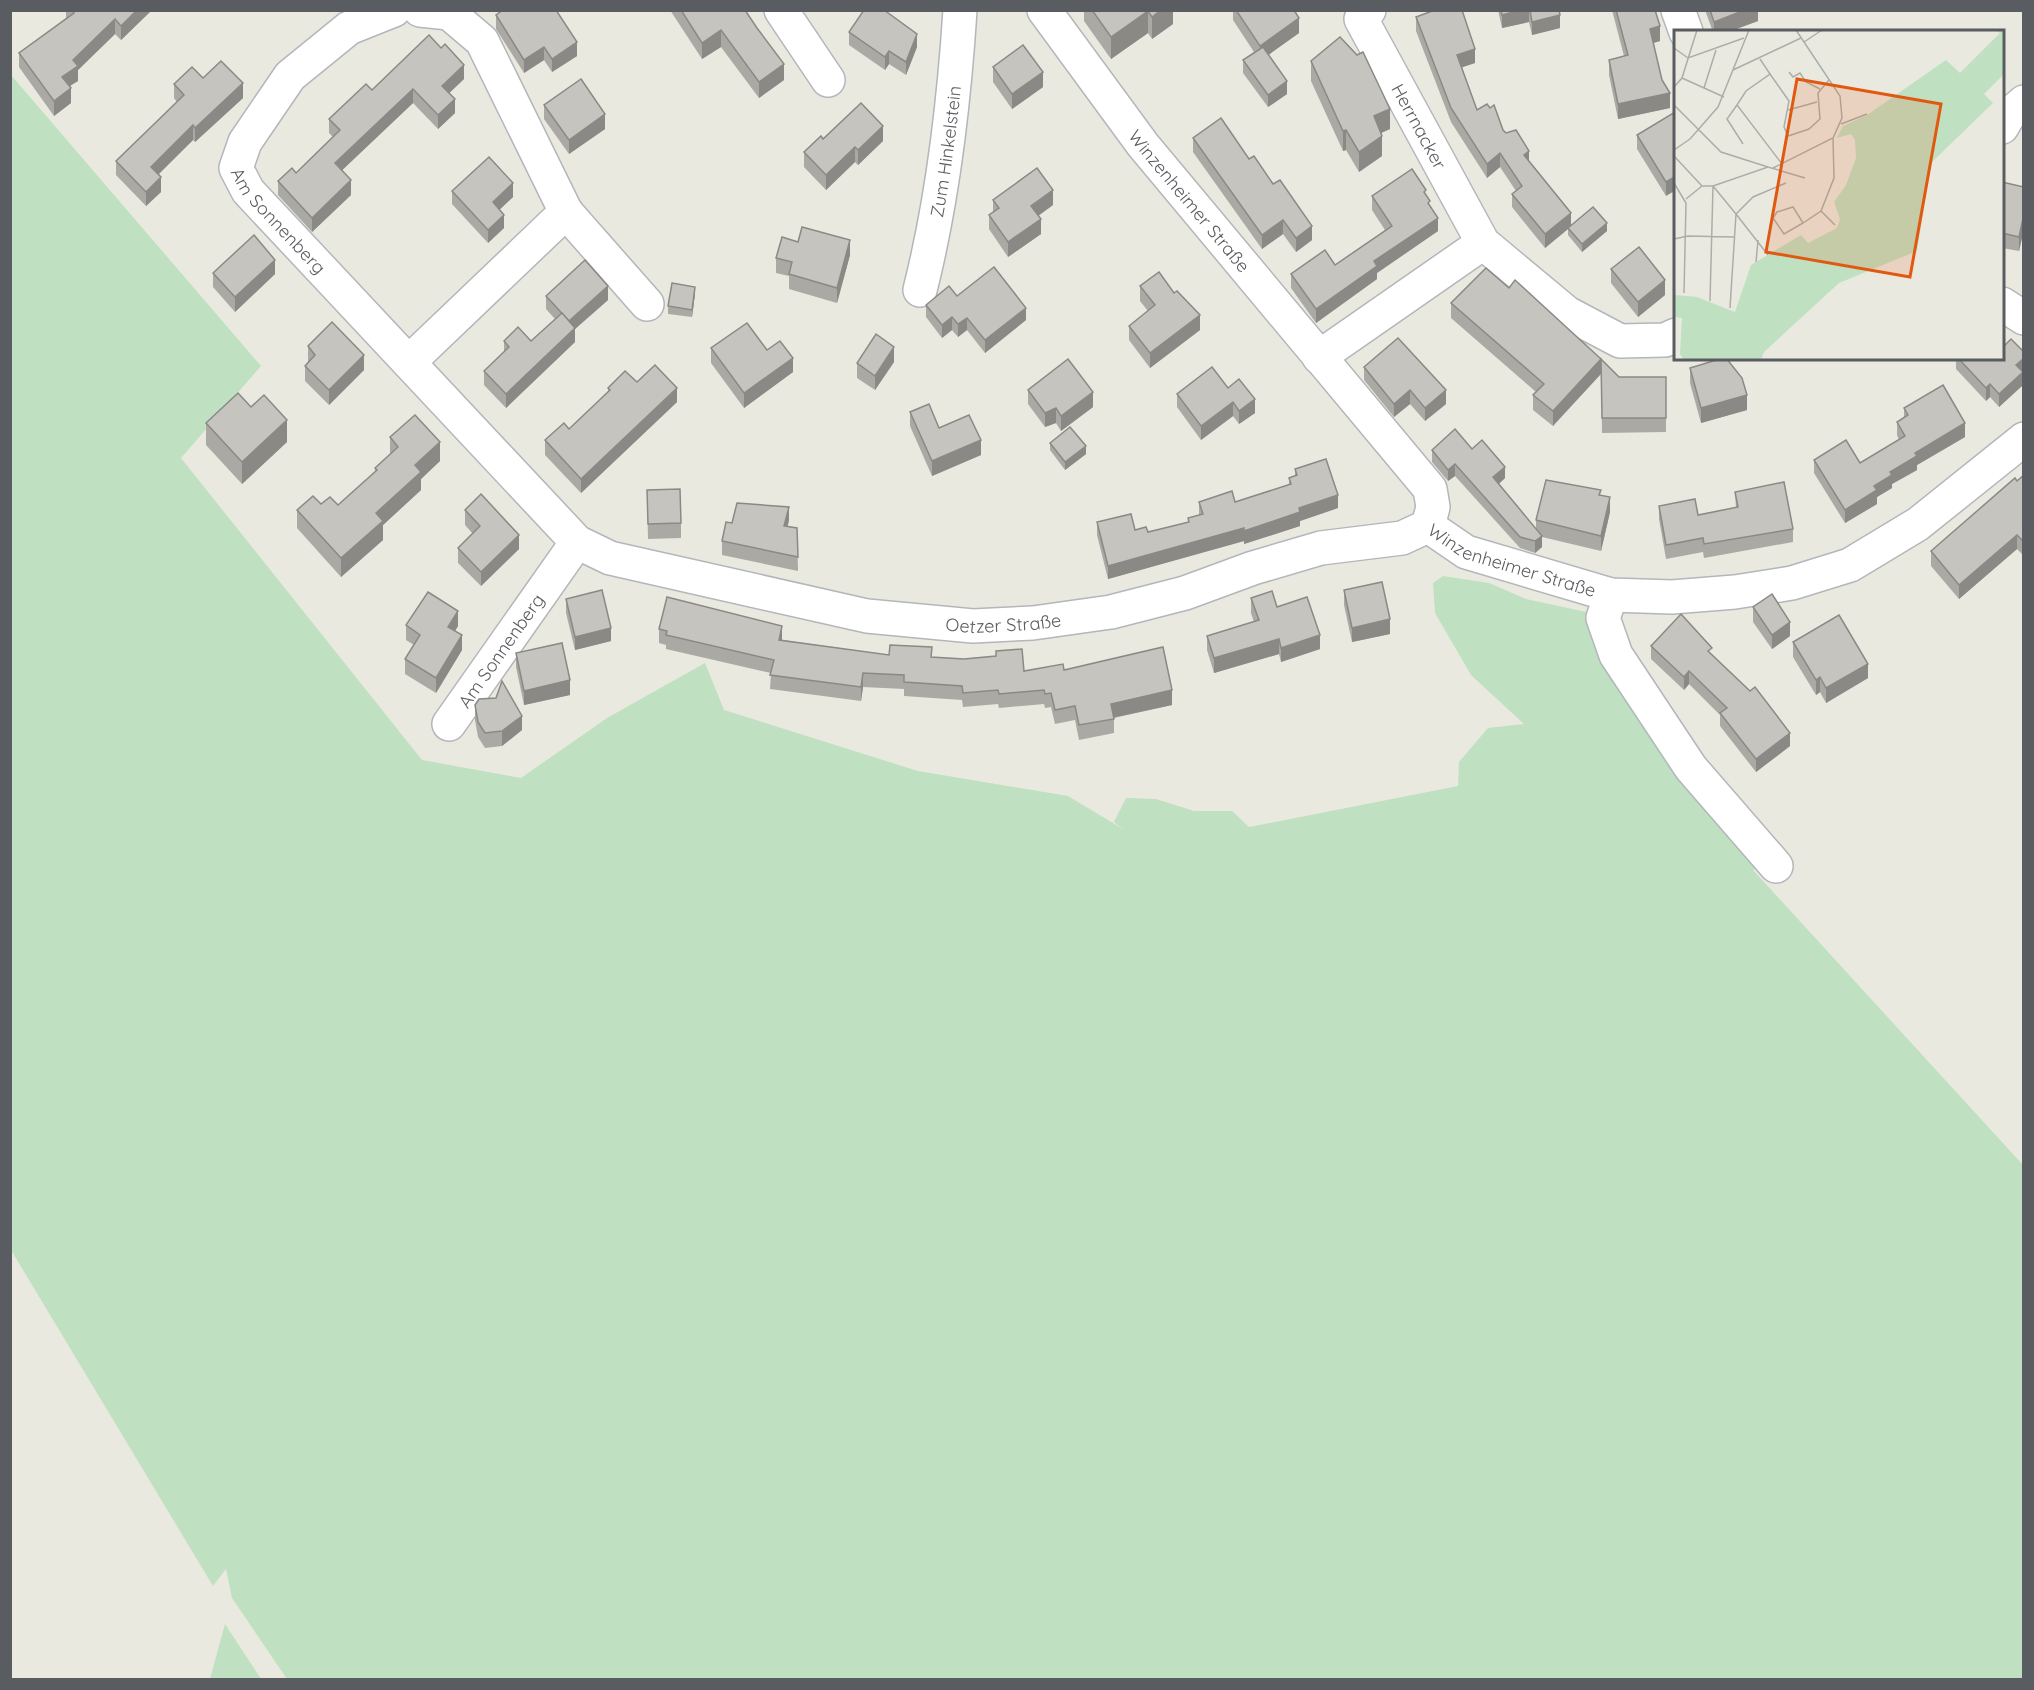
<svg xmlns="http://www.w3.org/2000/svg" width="2034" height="1690" font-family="Quicksand,sans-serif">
<rect width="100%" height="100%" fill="#eae9e0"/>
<g fill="#bfe0c1">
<path d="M11,75L261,366L181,458L422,760L521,778L607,718L705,663L724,710L918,771L1068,796L1123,829L1114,822L1126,798L1156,799L1194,811H1232L1249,827L1458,786L1459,762L1488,728L1524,724L1471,675L1435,613L1433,583L1443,576L1489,583L1526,599L1591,613L1759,868L1753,870L2023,1165V1679H287L232,1598L226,1569L213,1586L11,1250Z"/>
<path d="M225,1624L261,1679H210Z"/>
</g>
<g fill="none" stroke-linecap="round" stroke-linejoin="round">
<defs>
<g id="minor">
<path id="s1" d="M394,10L349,28L290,76L245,142L236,168L248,191L577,542L610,558L867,616L973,626L1033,623L1111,612L1185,593L1253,568L1321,548L1402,538L1428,526"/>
<path d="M781,10L828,80"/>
<path id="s2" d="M1044,10L1143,145L1430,489L1433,507L1428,526"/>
<path id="s3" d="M1369,10L1361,19L1483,243L1567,313L1620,341L1665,340L1676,335"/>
<path d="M1678,10L1686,32"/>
<path d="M2002,127L2009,115L2024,102"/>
<path d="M566,212L647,304"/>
<path id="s4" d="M920,290C943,199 954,104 960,10"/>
<path d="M2002,304L2024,318"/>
<path d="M1319,357L1483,243"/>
<path d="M410,361L566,212L482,41L449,13L420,10"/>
<path id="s5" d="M1428,526L1466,552L1611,595L1672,597L1735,592L1792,583L1850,565L1918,524L2024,439"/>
<path d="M1611,595L1603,618L1616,655L1691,768L1776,866"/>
<path id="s6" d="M449,724L577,542"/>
</g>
</defs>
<use href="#minor" stroke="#b3b6ba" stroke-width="36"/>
<use href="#minor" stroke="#fff" stroke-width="33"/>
</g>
<g fill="#aaa9a3">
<path d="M66,10H152L121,40L115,34L78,70V81L69,86L71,103L54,116L19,67V53L66,18Z"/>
<path d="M670,10H745L784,80L759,98L721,47L702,59Z"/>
<path d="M1084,10H1173V24L1152,39L1148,33L1111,59L1084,21Z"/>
<path d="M1233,10H1294L1299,33L1268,55L1287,94L1268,107L1243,73V60L1254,52L1233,20Z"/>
<path d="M1498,10H1559L1560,28L1532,35L1529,22L1502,28Z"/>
<path d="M1612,10H1655L1660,41L1653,43L1662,80L1670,108L1618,119L1609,75V60L1624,56Z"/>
<path d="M1705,10H1758V21L1728,32H1713Z"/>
<path d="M496,15L577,56L552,72L544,60L524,73L496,29Z"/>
<path d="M1416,17L1475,63L1462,67L1477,110L1503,130L1529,162L1571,225L1607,231L1582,252L1568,235V229L1545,248L1512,207V194L1516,191L1500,167L1487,178L1451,122L1416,31Z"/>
<path d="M849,32L917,47L906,75L889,64L885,70L849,45Z"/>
<path d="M1311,61L1390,129L1381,133L1382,156L1359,172L1346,150L1343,151L1311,81Z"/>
<path d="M993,67L1043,87L1012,109L993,82Z"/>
<path d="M203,78L243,98L195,142L193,140L158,174L161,192L146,206L116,175V161L177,102L174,98V84Z"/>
<path d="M464,79L449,93L455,113L438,129L413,103L342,170L351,195L312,232L278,195V181L296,173L333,137L329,133V119L372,90Z"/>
<path d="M544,105L605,129L569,154L544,119Z"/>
<path d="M1675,112L1666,196L1637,149V135Z"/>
<path d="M1193,138L1249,159L1312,240L1296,252L1283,234L1262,249L1193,152Z"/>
<path d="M823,139L883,141L858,165L855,162L826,190L804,167V152Z"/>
<path d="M2002,182L2024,187V229L2019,251L2002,248Z"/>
<path d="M452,191L513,197L499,210L504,228L488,243L452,204Z"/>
<path d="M1426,195L1438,231L1377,273V279L1316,323L1291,288V274L1335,265L1385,230L1372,210V196Z"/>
<path d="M993,200L1053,205L1038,216L1041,234L1008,257L989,229V215L993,212Z"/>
<path d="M850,255L837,303L789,289V276L776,273V258Z"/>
<path d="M1611,269L1665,295L1638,317L1611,283Z"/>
<path d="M213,273L275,274L235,312L213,287Z"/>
<path d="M1140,286L1200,330L1150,368L1129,340V326L1148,311L1140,301Z"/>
<path d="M1509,288L1601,359L1553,426L1533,410V395L1536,392L1451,318V303Z"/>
<path d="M695,294L692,317L668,314V306Z"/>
<path d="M546,296L608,300L575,329V342L506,408L484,385V371L504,352V341H531L555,319L546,309Z"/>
<path d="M957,296L1026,320L985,353L967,330L958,337L952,330L942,338L926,317V305Z"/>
<path d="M308,346L364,370L329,405L305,381V366L308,362Z"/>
<path d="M711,348L767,350L793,372L744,408L711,363Z"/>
<path d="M2024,352L2023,385L1999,407L1990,397L1986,401L1956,369V358H2002Z"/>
<path d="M1601,359L1619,377H1666V432L1602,433Z"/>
<path d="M894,362L875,390L857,378V363Z"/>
<path d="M1364,367L1446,404L1425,421L1410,404L1394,417L1364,380Z"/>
<path d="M1690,368L1747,410L1701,423L1690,383Z"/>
<path d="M637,382L677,402L581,493L545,455V440L569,429L608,392V388Z"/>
<path d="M1228,388L1255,413L1239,424L1233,416L1201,440L1177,407V394Z"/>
<path d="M1028,390L1093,407L1061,431L1056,423L1045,427L1028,404Z"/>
<path d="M251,407L287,442L242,484L206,445V423Z"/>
<path d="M1904,408L1965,437L1917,465V470L1892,484V488L1877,497V504L1845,523L1814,473V460L1860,463L1899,440L1897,435V422L1904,417Z"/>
<path d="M910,412L939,428L981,455L932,476L910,426Z"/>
<path d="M390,437L440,461L421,479V490L383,525V540L341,577L297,528V510L338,505L375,472V468L390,454Z"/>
<path d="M1050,443L1086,454L1065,470L1050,450Z"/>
<path d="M1472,449L1505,478L1499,484L1536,529V520L1601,495L1610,512L1601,551L1542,537V547L1535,553L1520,548L1455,476L1448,481L1432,462V450Z"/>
<path d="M1295,469L1338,508L1300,521V526L1244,544V541L1108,579L1097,535V522L1148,532L1188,522V518L1199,515V502H1235L1289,485V478L1295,476Z"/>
<path d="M2024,475V556L2017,549L1959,599L1931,566V551Z"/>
<path d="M647,490L681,523V538L648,539Z"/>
<path d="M1735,492L1793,529V542L1704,558L1703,552L1666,559L1659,519V506L1698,515L1736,508Z"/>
<path d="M465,510L519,549L481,586L458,563V548L473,534L465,525Z"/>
<path d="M789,520L788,526L797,528L798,571L722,555V541L732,523Z"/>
<path d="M1344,590L1390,634L1352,642L1344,605Z"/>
<path d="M1251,598L1277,607L1320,649L1281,662L1279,654L1214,673L1207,650V636L1254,622L1251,613Z"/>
<path d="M566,599L611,641L575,650L566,613Z"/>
<path d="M1753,607L1790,636L1772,649L1753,622Z"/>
<path d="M406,625L458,626L455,631L462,650L436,693L405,674V659L414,645L406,640Z"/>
<path d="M659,629L782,640L889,655L932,657L1024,671L1064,670L1172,705L1114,718V733L1079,740L1075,720L1055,724L1051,707L1045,708L1044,704L999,708L998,704L963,707L962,700L904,696V689L863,687L861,701L770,689L771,673L666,649V645L659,643Z"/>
<path d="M1793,642L1868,678L1826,703L1820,692L1816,695L1793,657Z"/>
<path d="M1651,646L1712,655L1790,746L1756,772L1720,726V715L1689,684L1684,690L1651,659Z"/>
<path d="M516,653L570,695L524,705L516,667Z"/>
<path d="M475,705L522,730L502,746L485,748L478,737L475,720Z"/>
</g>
<g fill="#8b8985">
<path d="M137,10H152L121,40V26Z"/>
<path d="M1161,10H1173V24L1152,39V17Z"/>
<path d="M1521,10H1529V22L1502,28V15Z"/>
<path d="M1745,10H1758V21L1728,32H1714V22Z"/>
<path d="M1148,11V33L1111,59V37Z"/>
<path d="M1560,15V28L1532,35V22Z"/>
<path d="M1299,18V33L1260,61V46Z"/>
<path d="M115,19V34L78,70V81L62,91V77L73,60Z"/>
<path d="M1660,26V41L1650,44V29Z"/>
<path d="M721,30V47L702,59V43Z"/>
<path d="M917,34V47L906,75V62Z"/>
<path d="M577,42V56L552,72V59Z"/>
<path d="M544,47V60L524,73V60Z"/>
<path d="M1475,49V63L1457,69V55Z"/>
<path d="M889,51V64L885,70V57Z"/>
<path d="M784,64V80L759,98V82Z"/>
<path d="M464,65V79L442,100V86Z"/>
<path d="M1043,72V87L1012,109V94Z"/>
<path d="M1287,81V94L1268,107V95Z"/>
<path d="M243,83V98L195,142V128Z"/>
<path d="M71,88V103L54,116V101Z"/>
<path d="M413,89V103L335,177V163Z"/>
<path d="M1670,93V108L1618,119V104Z"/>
<path d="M455,99V113L438,129V115Z"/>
<path d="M1390,109V129L1374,136V116Z"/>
<path d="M605,114V129L569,154V140Z"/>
<path d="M193,125V140L151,182V167Z"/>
<path d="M883,126V141L858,165V150Z"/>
<path d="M1346,130V150L1343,151V131Z"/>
<path d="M1382,136V156L1359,172V152Z"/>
<path d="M855,147V162L826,190V175Z"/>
<path d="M1529,151V165L1524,155Z"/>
<path d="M1500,153V167L1487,178V164Z"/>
<path d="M1676,176V190L1666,196V182Z"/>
<path d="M161,177V192L146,206V192Z"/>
<path d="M351,180V195L312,232V218Z"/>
<path d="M513,183V197L493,216V202Z"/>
<path d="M1053,190V205L1031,221V206Z"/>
<path d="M1571,213V227L1568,228V229L1545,248V234Z"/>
<path d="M2024,214V229L2019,251V237Z"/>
<path d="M504,215V228L488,243V230Z"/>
<path d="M1438,218V231L1377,273V279L1316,323V309L1374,261Z"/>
<path d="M1041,219V234L1008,257V242Z"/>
<path d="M1283,220V234L1262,249V235Z"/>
<path d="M1607,223V231L1582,252V244Z"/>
<path d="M1312,226V240L1296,252V238Z"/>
<path d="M850,240V255L837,303V288Z"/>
<path d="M275,260V274L235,312V297Z"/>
<path d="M1665,280V295L1638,317V302Z"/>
<path d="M608,286V300L575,329V342L506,408V394L569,321Z"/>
<path d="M695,287V294L692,317V310Z"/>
<path d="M1026,308V320L985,353V340Z"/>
<path d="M1200,315V330L1150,368V353Z"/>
<path d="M952,317V330L942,338V325Z"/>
<path d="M967,318V330L958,337V324Z"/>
<path d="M894,347V362L875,390V376Z"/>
<path d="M364,355V370L329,405V390Z"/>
<path d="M793,358V372L744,408V393Z"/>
<path d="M2024,358L2023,385L1999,407V394L2016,365Z"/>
<path d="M1601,359V374L1553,426V411Z"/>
<path d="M1990,384V397L1986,401V388Z"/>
<path d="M677,388V402L581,493V479Z"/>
<path d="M1410,390V404L1394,417V404Z"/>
<path d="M1446,390V404L1425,421V408Z"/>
<path d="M1093,392V407L1061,431V416Z"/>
<path d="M1747,395V410L1701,423V408Z"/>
<path d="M1255,399V413L1239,424V411Z"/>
<path d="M1233,402V416L1201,440V426Z"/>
<path d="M1056,408V423L1045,427V413Z"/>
<path d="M287,420V442L242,484V462Z"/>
<path d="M1965,423V437L1917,465V470L1892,484V488L1877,497V504L1845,523V510L1890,472L1915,453Z"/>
<path d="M981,440V455L932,476V461Z"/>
<path d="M440,442V461L421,479V490L383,525V540L341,577V558L376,513L415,465Z"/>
<path d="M1086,446V454L1065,470V462Z"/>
<path d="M1455,464V476L1448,481V470Z"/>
<path d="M1505,467V478L1493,489V477Z"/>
<path d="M1338,495V508L1300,521V526L1244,544V531L1299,508Z"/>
<path d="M1610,497V512L1601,551V536Z"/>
<path d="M789,507V520L784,539V526Z"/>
<path d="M1244,528V541L1108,579V566Z"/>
<path d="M519,535V549L481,586V572Z"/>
<path d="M2017,535V549L1959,599V585Z"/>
<path d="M1542,536V547L1535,553V541Z"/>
<path d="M458,611V626L448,642V627Z"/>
<path d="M1390,619V634L1352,642V628Z"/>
<path d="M1790,622V636L1772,649V635Z"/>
<path d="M782,626V640L779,654V640Z"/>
<path d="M611,628V641L575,650V637Z"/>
<path d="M462,635V650L436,693V678Z"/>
<path d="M1320,635V649L1281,662V648Z"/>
<path d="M1279,639V654L1214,673V658Z"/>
<path d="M1868,664V678L1826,703V688Z"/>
<path d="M1689,671V684L1684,690V677Z"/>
<path d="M863,673V687L861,701V687Z"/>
<path d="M1820,677V692L1816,695V680Z"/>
<path d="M570,680V695L524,705V691Z"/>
<path d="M1172,690V705L1111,718V704Z"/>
<path d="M522,716V730L502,746V731Z"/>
<path d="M1790,733V746L1756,772V759Z"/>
</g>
<g fill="#c6c4be" stroke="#8b8985" stroke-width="1.5">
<path d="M72,10H137L121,26L115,19L73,60L78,66L62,77L71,88L54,101L19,53L74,13Z"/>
<path d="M503,10H556L577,42L552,59L544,47L524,60L496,15Z"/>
<path d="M681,10H745L757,28L784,64L759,82L721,30L702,43Z"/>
<path d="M864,10H884L917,34L906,62L889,51L885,57L849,32Z"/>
<path d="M1092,10H1161L1152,17L1148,11L1111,37Z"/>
<path d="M1236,10H1294L1299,18L1260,46Z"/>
<path d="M1435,10H1462L1475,49L1457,55L1477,110L1487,104L1490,108L1494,105L1503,130L1506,133L1516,130L1529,151L1524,155L1571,213L1545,234L1512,194L1522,186L1500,153L1487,164L1451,108L1416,17Z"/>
<path d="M1501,10H1521L1502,15Z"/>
<path d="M1530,10H1559L1560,15L1532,22Z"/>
<path d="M1616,10H1655L1660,26L1650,29L1662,80L1670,93L1618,104L1609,60L1628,55Z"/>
<path d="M1710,10H1745L1714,22Z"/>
<path d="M429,35L441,48L445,44L464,65L442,86L455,99L438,115L413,89L335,163L351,180L312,218L278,181L292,168L296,173L340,130L329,119L366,84L372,90Z"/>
<path d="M1340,37L1357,55L1363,52L1390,109L1374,116L1382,136L1359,152L1346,130L1343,131L1311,61Z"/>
<path d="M1023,45L1043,72L1012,94L993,67Z"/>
<path d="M1263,47L1287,81L1268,95L1243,60Z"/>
<path d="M221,61L243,83L195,128L193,125L151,167L161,177L146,192L116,161L184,95L174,84L192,67L203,78Z"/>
<path d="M581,79L605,114L569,140L544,105Z"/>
<path d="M861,103L883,126L858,150L855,147L826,175L804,152L821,136L823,139Z"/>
<path d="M1675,112L1676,176L1666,182L1637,135Z"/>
<path d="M1221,118L1249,159L1254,156L1273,184L1280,180L1312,226L1296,238L1283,220L1262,235L1193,138Z"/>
<path d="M489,157L513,183L493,202L504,215L488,230L452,191Z"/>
<path d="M1037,168L1053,190L1031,206L1041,219L1008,242L989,215L999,208L993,200Z"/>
<path d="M1412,169L1426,190L1424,192L1430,201L1428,203L1438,218L1374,261L1377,266L1316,309L1291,274L1325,250L1335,265L1392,226L1372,196Z"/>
<path d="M2002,182L2024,187V214L2019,237L2002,233Z"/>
<path d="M1593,207L1607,223L1582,244L1568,228Z"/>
<path d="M802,227L850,240L837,288L789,274L792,262L776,258L782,237L798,242Z"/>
<path d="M254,235L275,260L235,297L213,273Z"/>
<path d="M1639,247L1665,280L1638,302L1611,269Z"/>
<path d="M585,260L608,286L569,321L546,296Z"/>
<path d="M994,267L1026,308L985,340L967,318L958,324L952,317L942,325L926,305L949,286L957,296Z"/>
<path d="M1486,268L1509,288L1515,280L1601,359L1553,411L1533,395L1544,384L1451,303Z"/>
<path d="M1159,272L1174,293L1177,291L1200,315L1150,353L1129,326L1155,305L1140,286Z"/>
<path d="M672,283L695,287L692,310L668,306Z"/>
<path d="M562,313L575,328L506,394L484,371L509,347L504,341L518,327L531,341Z"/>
<path d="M332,322L364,355L329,390L305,366L315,355L308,346Z"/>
<path d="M747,323L767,350L780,341L793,358L744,393L711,348Z"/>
<path d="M876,334L894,347L875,376L857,363Z"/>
<path d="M1398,338L1446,390L1425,408L1410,390L1394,404L1364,367Z"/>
<path d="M2011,339L2024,352V358L2016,365L2023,372L1999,394L1990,384L1986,388L1958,358H2002V348Z"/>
<path d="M1723,358H1726L1742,378L1747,395L1701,408L1690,368Z"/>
<path d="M1068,359L1093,392L1061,416L1056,408L1045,413L1028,390Z"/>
<path d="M1601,359L1619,377H1666V418H1602Z"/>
<path d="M655,365L677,388L581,479L545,440L564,423L569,429L610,390L608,388L625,371L637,382Z"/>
<path d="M1212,367L1228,388L1239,379L1255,399L1239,411L1233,402L1201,426L1177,394Z"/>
<path d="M1943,385L1965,423L1915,453L1917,456L1890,472L1892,475L1874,486L1877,490L1845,510L1814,460L1846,440L1860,463L1905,436L1897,422L1908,415L1904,408Z"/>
<path d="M238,393L251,407L264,395L287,420L242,462L206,423Z"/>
<path d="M929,404L939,428L969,415L981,440L932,461L910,412Z"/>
<path d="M415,415L440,442L415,465L421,472L376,513L383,521L341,558L297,510L313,496L321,504L330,497L338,505L377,470L375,468L398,447L390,437Z"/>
<path d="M1070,427L1086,446L1065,462L1050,443Z"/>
<path d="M1455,429L1472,449L1482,440L1505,467L1493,477L1542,536L1535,541L1520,537L1455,464L1448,470L1432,450Z"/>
<path d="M1326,459L1338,495L1299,508L1300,512L1244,531V528L1108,566L1097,522L1131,514L1135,530L1146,527L1148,532L1189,522L1188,518L1203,514L1199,502L1232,491L1235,502L1291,484L1289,478L1297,475L1295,469Z"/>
<path d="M2024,475V542L2017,535L1959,585L1931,551L2015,478L2017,481Z"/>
<path d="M1546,480L1601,490L1599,495L1610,497L1601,536L1536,520Z"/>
<path d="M1784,482L1793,529L1704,544L1703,538L1666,545L1659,506L1695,499L1698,515L1738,507L1735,492Z"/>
<path d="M680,489L681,523L648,524L647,490Z"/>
<path d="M481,494L519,535L481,572L458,548L480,526L465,510Z"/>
<path d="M737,503L789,507L784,526L797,528L798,557L722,541L726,522L732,523Z"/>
<path d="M1382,582L1390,619L1352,628L1344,590Z"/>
<path d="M602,590L611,628L575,637L566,599Z"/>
<path d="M1272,591L1277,607L1307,597L1320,635L1281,648L1279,639L1214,658L1207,636L1259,620L1251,598Z"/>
<path d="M428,592L458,611L448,627L462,635L436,678L405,659L420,635L406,625Z"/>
<path d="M1772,594L1790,622L1772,635L1753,607Z"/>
<path d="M667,597L782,626L779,640L889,655L890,645L932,647L931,657L964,659L996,656V651L1022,649L1024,671L1063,664L1064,670L1163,647L1172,690L1111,704L1114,719L1079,725L1075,706L1055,710L1051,693L1045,694L1044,690L999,694L998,690L963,693L962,686L904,682V675L863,673L861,687L770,675L774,660L666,635L667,631L659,629Z"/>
<path d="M1681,614L1712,648L1708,651L1750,691L1755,687L1790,733L1756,759L1720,713L1727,708L1689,671L1684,677L1651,646Z"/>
<path d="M1839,615L1868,664L1826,688L1820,677L1816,680L1793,642Z"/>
<path d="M562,643L570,680L524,691L516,653Z"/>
<path d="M502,681L522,716L502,731L485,733L478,722L475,705L479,699L496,698Z"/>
</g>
<g text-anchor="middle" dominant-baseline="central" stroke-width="4.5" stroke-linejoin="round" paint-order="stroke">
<g font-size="18" fill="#595c60" stroke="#fff">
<text stroke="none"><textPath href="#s3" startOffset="134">Herrnacker</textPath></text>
<text stroke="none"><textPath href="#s4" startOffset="141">Zum Hinkelstein</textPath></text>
<text stroke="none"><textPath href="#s2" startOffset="240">Winzenheimer Straße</textPath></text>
<text stroke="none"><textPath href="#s1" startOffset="300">Am Sonnenberg</textPath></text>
<text stroke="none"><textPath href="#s5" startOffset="92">Winzenheimer Straße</textPath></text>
<text stroke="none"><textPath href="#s1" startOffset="1176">Oetzer Straße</textPath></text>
<text stroke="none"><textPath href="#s6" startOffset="90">Am Sonnenberg</textPath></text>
</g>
</g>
<g transform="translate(1674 30)">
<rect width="330" height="330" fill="#eae9e0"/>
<path d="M322,0H330V44L310,64L319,73L257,133L243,221L165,253L90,322L87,330H10L6,324L8,288L0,287V265L23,267L61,282L77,235L127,205L134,213L163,198L166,189L160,172L172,155L182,128L181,110L177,104L163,108L169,96L193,85L272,30L286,43L326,3Z" fill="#bfe0c1"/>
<path fill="none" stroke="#acada9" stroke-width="1.5" d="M130,12L148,0M0,18L14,28L70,8M86,29L96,44L72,61L63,75L108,134M59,40L127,8M115,42L119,47L126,43L132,52L146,59M96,44L115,71L110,97L114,106L135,99L146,89L144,63L155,50M8,48L50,67M0,57L8,48L23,0M30,58L42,20M0,75L47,122L94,137M63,75L53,89L69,114M114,80L143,72M167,94L193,84M0,120L16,109L44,77L75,0M0,126L28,156H39L94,137L131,148M99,138L159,108L168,88L166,66L122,0M0,153L12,173L10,263M39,156L62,184L56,278M12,169L28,156M147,181L161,195M129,193L110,204L99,188L103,182L119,177L129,193L147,181L160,148L159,108M0,209L14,206L60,207M94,225L62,184L79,167L112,153M82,232L84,210M36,271L39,156"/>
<path fill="#e15910" fill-opacity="0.15" stroke="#e15910" stroke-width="3" d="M123,49L267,74L236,247L92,222Z"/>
<rect width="330" height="330" fill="none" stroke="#595c60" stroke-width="3"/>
</g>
<rect width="2034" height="1690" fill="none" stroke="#595c60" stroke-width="24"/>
</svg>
